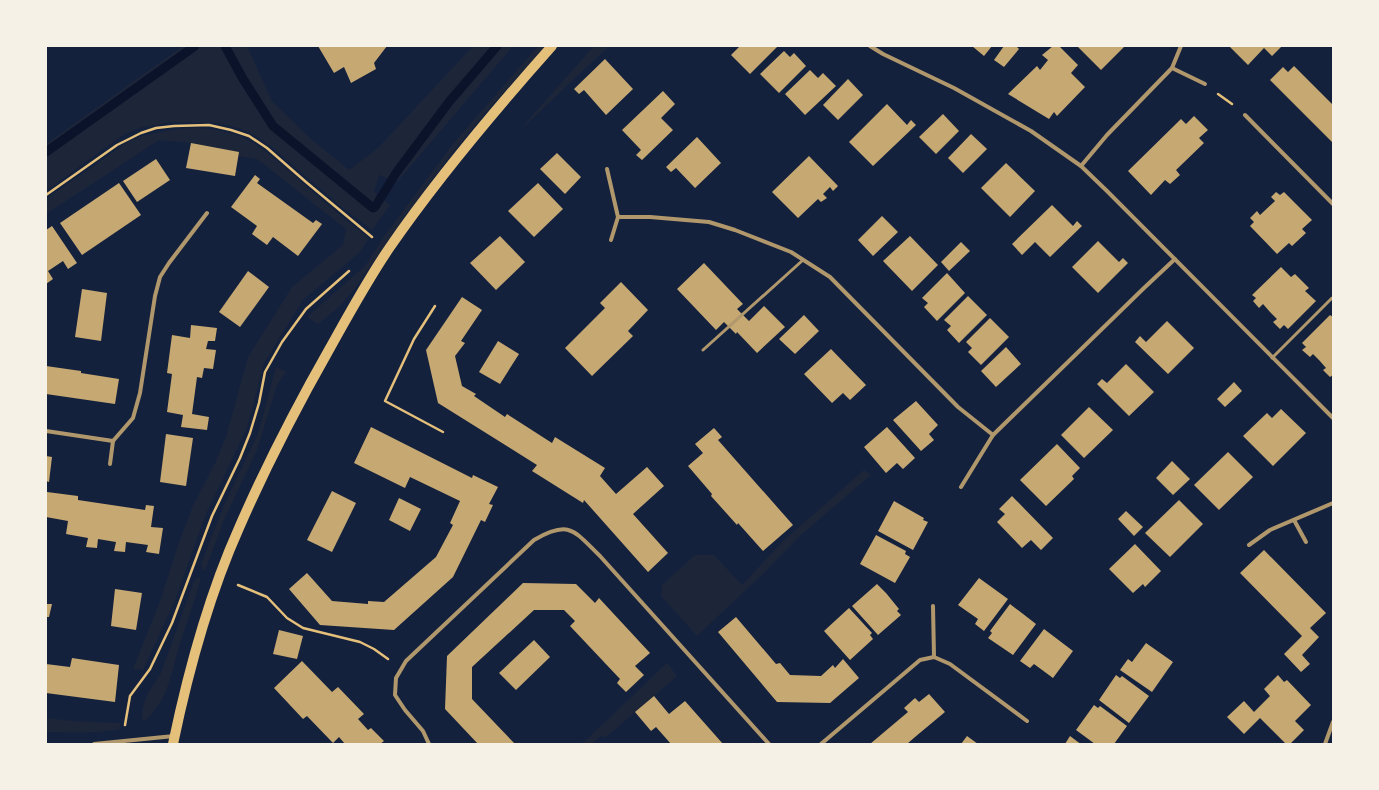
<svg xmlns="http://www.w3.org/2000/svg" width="1379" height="790" font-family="'Roboto Condensed',sans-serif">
<rect width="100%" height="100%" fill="#14213d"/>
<g fill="#1d2539">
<path d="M183,46H247L272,101L311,139L349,170L378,148L473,46H513L397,182L379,175L374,192L390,205L372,230L339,205L273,148L258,137L239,128L217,123L172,122L139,128L123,135L46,191V144Z"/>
<path d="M538,46H546L487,111L450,156L404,218L356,287L340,306L318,324L307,317L365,266L383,238L452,145Z"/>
<path d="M594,46H609L516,134Z"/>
<path d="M191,128C207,128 223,130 239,136C262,146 280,163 298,179C321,199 344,219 369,238L360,252L303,300L264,363L247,428L206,514L176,598L143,670L133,669L162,596L178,545L192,508L215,463L226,437L248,357L292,287L343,245L346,229L257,159L238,156L239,152L191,143L159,140L46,214V199L126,143L142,136L156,133L172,130Z"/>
<path d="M276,367L286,372L277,385L257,450L224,520L205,570H203L201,564L224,505L258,434Z"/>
<path d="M864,470L871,475L800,536L765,572L697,636L661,596L662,585L695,555H714L742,585L783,541Z"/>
<path d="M198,578H201C195,599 188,619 181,640C171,671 170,700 143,722L142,714L144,703L148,693L161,673L194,581Z"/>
<path d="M667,663L677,676L605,738L602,735L592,744H582Z"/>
<path d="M46,718L73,721L120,723V729C96,734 71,732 46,732Z"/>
</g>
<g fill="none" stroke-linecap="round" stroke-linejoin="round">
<g stroke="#0b132b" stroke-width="9">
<path d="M225,46L243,79L273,126L373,208"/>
<path d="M46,152L195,46"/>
<path d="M375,207L396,173L449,102L497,46"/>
</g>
</g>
<g fill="#c6a872">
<path d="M318,46H387L374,63L376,69L351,83L344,67L334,73Z"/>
<path d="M740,46H778L750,74L731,55Z"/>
<path d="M972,46H992L984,56Z"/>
<path d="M1004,46H1016L1019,49L1004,67L994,60Z"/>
<path d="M1053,46H1059L1078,65L1071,73L1085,87L1057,116L1054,112L1049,119L1008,94L1037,66L1040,70L1048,60L1042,55Z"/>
<path d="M1077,46H1125L1101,70Z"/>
<path d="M1229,46H1282L1272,56L1264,48L1248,65Z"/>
<path d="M784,51L790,57L794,53L806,66L779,93L760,74Z"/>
<path d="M605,59L633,89L606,115L584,90L579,94L574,89Z"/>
<path d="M1294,66L1333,105V143L1270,80L1283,67L1288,72Z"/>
<path d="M810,70L818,78L823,73L836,86L805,115L785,94Z"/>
<path d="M848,79L863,95L838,120L823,105Z"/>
<path d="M663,91L675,104L661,118L673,130L642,160L636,155L641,150L622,130Z"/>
<path d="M887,104L907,125L911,120L916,125L873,166L849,142Z"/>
<path d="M943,114L959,131L936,154L919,137Z"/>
<path d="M1194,116L1208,130L1199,138L1204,143L1176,170L1180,175L1170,184L1165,180L1151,195L1128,171L1181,119L1186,124Z"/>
<path d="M971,134L987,149L963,173L948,158Z"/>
<path d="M697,137L721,163L695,188L676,168L671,172L666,167Z"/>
<path d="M191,143L239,152L235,176L186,168Z"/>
<path d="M557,153L581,177L565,194L540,169Z"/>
<path d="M809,156L838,186L833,191L830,187L823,194L827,198L821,202L818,199L798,218L772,192Z"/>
<path d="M156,159L170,180L137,202L123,181Z"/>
<path d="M1006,163L1035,191L1010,217L981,188Z"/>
<path d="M255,175L260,179L257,183L313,223L316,220L322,224L298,256L273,237L267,245L252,234L257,226L231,207Z"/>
<path d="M119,183L141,215L82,255L60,223Z"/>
<path d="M538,183L563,209L534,237L508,211Z"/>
<path d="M1276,192L1280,195L1284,192L1312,220L1302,229L1306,233L1292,246L1289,243L1277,254L1250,226L1254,222L1250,218L1257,211L1260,215L1275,201L1271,197Z"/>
<path d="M1052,205L1073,226L1077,221L1082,226L1050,257L1035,242L1022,255L1012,244Z"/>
<path d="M882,216L898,232L873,256L858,240Z"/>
<path d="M52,226L77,263L68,269L63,261L48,271L53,279L46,284V230Z"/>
<path d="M500,236L525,262L496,290L470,263Z"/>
<path d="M910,236L938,265L912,291L883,261Z"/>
<path d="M1098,241L1119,262L1123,258L1128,263L1098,293L1072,267Z"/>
<path d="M961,242L970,251L949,271L941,262Z"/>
<path d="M704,263L743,304L737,309L749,321L764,306L785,327L757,353L737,332L736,334L724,322L716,330L677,289Z"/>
<path d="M1281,267L1291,277L1295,274L1309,288L1305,291L1316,301L1288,329L1284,325L1280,329L1273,322L1277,319L1270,312L1263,304L1259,308L1253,301L1256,298L1252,295Z"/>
<path d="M248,271L269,287L240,327L219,312Z"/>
<path d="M947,273L965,293L937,321L924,307L928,303L922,298Z"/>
<path d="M621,282L648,310L628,331L633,336L592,376L565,348L605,308L600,303Z"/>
<path d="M82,289L107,293L101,341L75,337Z"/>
<path d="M968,296L987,315L959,343L947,330L951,326L944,320Z"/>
<path d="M462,297L482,310L461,341L465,343L455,356L462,386L476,394L474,396L505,417L507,414L552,443L555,437L605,468L600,476L616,494L647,467L664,486L633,514L668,553L648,572L584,500L583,503L532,471L537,465L438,403L426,350Z"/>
<path d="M804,315L819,331L795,354L779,339Z"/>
<path d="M1330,315L1333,317V375L1330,377L1323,370L1326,368L1319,360L1313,354L1310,357L1302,350L1306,347L1302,343Z"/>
<path d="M990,318L1009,337L981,365L968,352L972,348L966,342Z"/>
<path d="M1167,321L1194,348L1168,374L1135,342L1140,336L1146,342Z"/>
<path d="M191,325L217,328L215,341H208L206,349L216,350L213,369L204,368L202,378L197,377L192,414L209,417L207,430L181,427L183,415L167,412L172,374L167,373L172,335L190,338Z"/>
<path d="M498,341L519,354L500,384L479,372Z"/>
<path d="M1006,347L1021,364L996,387L981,371Z"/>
<path d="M831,349L866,385L850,400L843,393L832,403L804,374Z"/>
<path d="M1126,364L1154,392L1129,416L1097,384L1102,379L1107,383Z"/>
<path d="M46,366L81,371V373L119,379L115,404L46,394Z"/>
<path d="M1234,382L1242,391L1225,407L1217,399Z"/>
<path d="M916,401L938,425L929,434L934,440L921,451L893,420Z"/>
<path d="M1089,407L1113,430L1084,458L1061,435Z"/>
<path d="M1281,409L1306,433L1273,466L1243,436L1267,413L1272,418Z"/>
<path d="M371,427L472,478L473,475L498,487L489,504L493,505L485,522L481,520L453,577L394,630L320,625L289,589L307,573L332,601L368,604V601L384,602L436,557L453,525L450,523L460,501L410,477L405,488L354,463Z"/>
<path d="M887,427L915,458L903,469L897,463L886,473L864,447Z"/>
<path d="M714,428L722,437L718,440L793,525L763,551L738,523L737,525L711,496L712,494L688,466L703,453L695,444Z"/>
<path d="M166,434L193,438L186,486L160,482Z"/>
<path d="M1057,444L1080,468L1072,476L1074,479L1046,506L1020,480Z"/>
<path d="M1228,452L1253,477L1219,510L1194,485Z"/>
<path d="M46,456L52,457L49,482L46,481Z"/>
<path d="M1172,461L1190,479L1173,495L1156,478Z"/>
<path d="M332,491L356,503L332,552L307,540Z"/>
<path d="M47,492L78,496V500L145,510L146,505L154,506L151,527L163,528L159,554L146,552L148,545L126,542L125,552L114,551L116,542L98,539L97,548L86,547L88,538L66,534L68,521L46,517Z"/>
<path d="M1012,496L1053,538L1041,550L1031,540L1022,548L997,522L1005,514L999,509Z"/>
<path d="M399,498L421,509L410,531L389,520Z"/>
<path d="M1179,500L1203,524L1170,557L1145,533Z"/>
<path d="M894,501L924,518L923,520L928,522L913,550L878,531Z"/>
<path d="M1126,511L1143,527L1134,536L1118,519Z"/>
<path d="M876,535L906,551L905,554L910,557L895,583L860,564Z"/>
<path d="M1135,544L1161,571L1145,587L1143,584L1133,593L1109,569Z"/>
<path d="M1264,550L1326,613L1310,628L1319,637L1302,655L1310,664L1301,672L1284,654L1302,636L1240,573Z"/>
<path d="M979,578L1008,599L984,631L975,624L978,619L958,605Z"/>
<path d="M523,583L576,584L595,603L599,598L650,653L635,666L644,675L626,692L617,683L620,679L570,626L575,621L564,610H534L472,667V699L515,744H478L445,709L447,656Z"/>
<path d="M877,584L886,593L899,609L897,611L901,615L878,635L852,606Z"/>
<path d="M115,589L142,593L136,630L111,626Z"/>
<path d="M46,604H52L49,617H46Z"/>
<path d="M1010,604L1036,624L1013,655L988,638L992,633L990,631Z"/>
<path d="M849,608L872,633L870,635L873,639L850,660L824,631Z"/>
<path d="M736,617L776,664L780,663L790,675L821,676L833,665L835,668L843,659L859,678L830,703L777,702L718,632Z"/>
<path d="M1044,629L1073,651L1053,678L1034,664L1030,668L1020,661Z"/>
<path d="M279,630L303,636L297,659L273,654Z"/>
<path d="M534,640L550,657L516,690L499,673Z"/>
<path d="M1146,643L1173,662L1152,692L1120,670L1128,659L1132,662Z"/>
<path d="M72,658L119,665L115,702L46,693V664L70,667Z"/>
<path d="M302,661L332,692L338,687L364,714L358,719L368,730L371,728L384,741L380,744H345L339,737L333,743L307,716L303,719L274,688Z"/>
<path d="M1116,675L1120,678L1122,676L1149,696L1129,723L1099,700Z"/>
<path d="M1278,675L1284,682L1287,680L1311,705L1295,721L1304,730L1290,744H1286L1260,718L1244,734L1227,717L1244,701L1254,712L1270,696L1264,689Z"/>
<path d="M929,694L945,712L915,737L907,744H870L908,712L904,708L915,698L919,702Z"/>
<path d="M654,696L669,714L685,701L723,744H671L656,727L651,731L635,712Z"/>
<path d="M1094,705L1098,708L1100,706L1127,726L1114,744H1095L1076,730Z"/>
<path d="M967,736L978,744H961Z"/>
<path d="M1070,736L1078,742L1081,744H1065Z"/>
</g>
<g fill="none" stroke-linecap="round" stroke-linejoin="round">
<g stroke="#e5c07b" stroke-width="2.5">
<path d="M1218,94L1232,104"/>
<path d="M46,195L117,145L141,133L156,128L174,126L209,125L231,130L249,136L267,148L306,182L372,237"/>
<path d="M435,306L414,339L385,401L443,432"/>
<path d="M238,585L267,597L287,618L303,628L360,642L374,649L388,659"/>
<path d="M125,725L130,696L150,669L172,623L212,516L240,458L250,433L259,403L265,372L282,342L306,309L349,271"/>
</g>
<g stroke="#b1986c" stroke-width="3">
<path d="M703,350L803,260"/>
<path d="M1272,358L1332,298"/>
</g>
<g stroke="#b1986c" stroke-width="4">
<path d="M870,46L883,54L954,88L1031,131L1081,166L1107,191L1333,418"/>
<path d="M1172,68L1205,84"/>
<path d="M1245,115L1333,204"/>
<path d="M1081,166L1107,135L1172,68L1181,46"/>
<path d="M607,169L618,217L611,240"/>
<path d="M618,217H650L709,222L735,230L791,252L830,277L958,407L993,435"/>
<path d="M46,431L113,441L133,418L140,393L155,296L160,277L169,263L207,213"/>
<path d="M110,464L113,441"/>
<path d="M961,487L993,435L1144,288L1175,259"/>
<path d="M1294,520L1306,542"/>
<path d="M1249,545L1270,530L1333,503"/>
<path d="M933,606L934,657"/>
<path d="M94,744L174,736"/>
<path d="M429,744L423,731L405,710L395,695L396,678L406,661L534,540C570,519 574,531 600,556L769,744"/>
<path d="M821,744L920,660L934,657L950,664L1027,721"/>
<path d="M1325,744L1333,722"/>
</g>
<path stroke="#e5c07b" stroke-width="10" d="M173,744C188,672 209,595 239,528C266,466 297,406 330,348C349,314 368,279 390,247C439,176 495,110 552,46"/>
</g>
<rect width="1379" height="790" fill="none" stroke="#f6f1e7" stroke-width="94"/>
</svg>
